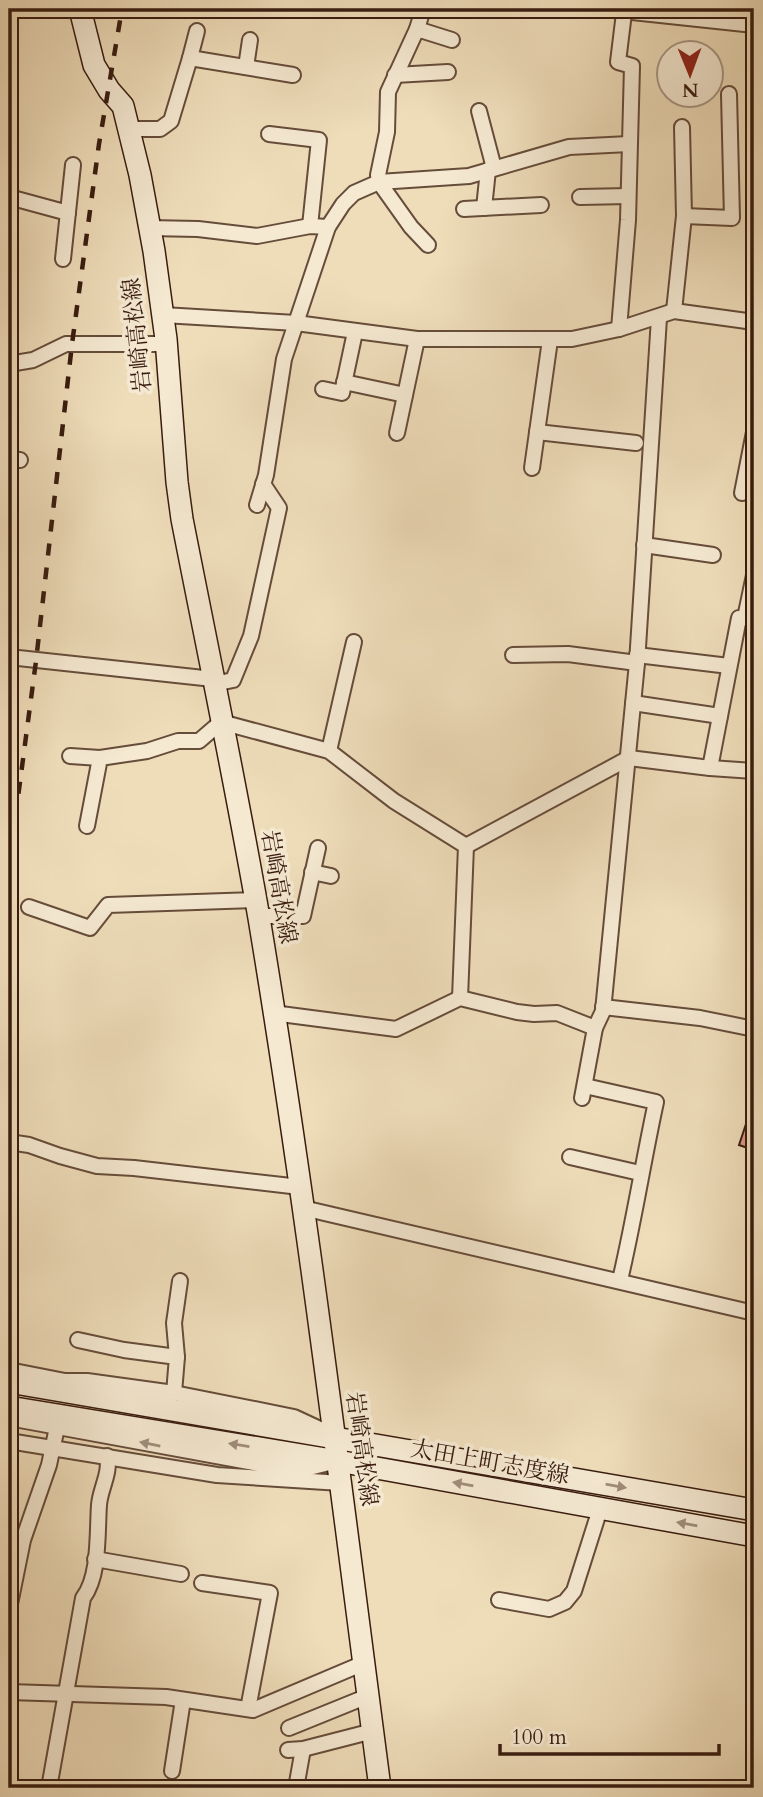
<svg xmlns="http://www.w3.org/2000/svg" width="763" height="1797" font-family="Cardo,'Noto Serif JP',serif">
<rect width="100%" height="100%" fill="#efddba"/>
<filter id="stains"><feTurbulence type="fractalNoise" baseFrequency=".00286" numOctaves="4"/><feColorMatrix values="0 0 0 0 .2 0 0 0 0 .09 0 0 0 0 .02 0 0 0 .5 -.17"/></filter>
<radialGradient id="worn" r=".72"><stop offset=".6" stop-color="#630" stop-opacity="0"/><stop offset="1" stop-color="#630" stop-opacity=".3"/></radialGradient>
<path fill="#dc988c" stroke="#391c10" stroke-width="2" d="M752,1106H754V1150L739,1145Z"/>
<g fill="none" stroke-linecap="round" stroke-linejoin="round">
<defs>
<g id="street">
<path d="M423,9L417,29L388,92L387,132L378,175L379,182L411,227L428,245"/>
<path d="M604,9L754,25"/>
<path d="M417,29L452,40"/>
<path d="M190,58L197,31"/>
<path d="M246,67L250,40"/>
<path d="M395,75L448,72"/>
<path d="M479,111L494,168"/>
<path d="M129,129H160L171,121L190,58L293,75"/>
<path d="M269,134L319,140L310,226"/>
<path d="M9,197L68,213"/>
<path d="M580,197L628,196"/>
<path d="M484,208L488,170"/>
<path d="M464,209L541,205"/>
<path d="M684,216L732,218L729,94"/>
<path d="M149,228L198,229L257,236L310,226L328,227"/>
<path d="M63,259L73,165"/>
<path d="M674,311L684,216L682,127"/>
<path d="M163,315L296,323L417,339H572L619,329L674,311L754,322"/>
<path d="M619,329L628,220L632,66L618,62L624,13"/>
<path d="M9,364L33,360L66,344H167"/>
<path d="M344,382L405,395"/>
<path d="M323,389L342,393L355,332"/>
<path d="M537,432L636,443"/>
<path d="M397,433L417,339"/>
<path d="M9,459L20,460"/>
<path d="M532,468L550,340"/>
<path d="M742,493L754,432"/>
<path d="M257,505L266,475L284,359L328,227L343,204L354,193L379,182L469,176L569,147L629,144"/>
<path d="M644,545L713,555"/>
<path d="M513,655L568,654L637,663"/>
<path d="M637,655L729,666"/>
<path d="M9,657L213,679"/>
<path d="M214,684L233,680L251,636L279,508L263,484"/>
<path d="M633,703L720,716"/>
<path d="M329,751L354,642"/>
<path d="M70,756L100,758"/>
<path d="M710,768L739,618H745L754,575"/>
<path d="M87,826L100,758L147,751L178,741H199L221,722L329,751L394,801L466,846L460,998"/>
<path d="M466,846L629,758L710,768L754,771"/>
<path d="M312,872L331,876"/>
<path d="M29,907L90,928L108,905L255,900"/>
<path d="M258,916H303L318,848"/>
<path d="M603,1007L700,1018L754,1029"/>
<path d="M273,1013L396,1029L460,998L517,1012L534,1014L557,1013L595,1028"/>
<path d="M585,1086L656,1102C643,1162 634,1221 620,1280"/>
<path d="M582,1098L595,1028L603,1011L637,663L659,318"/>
<path d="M9,1142L29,1145L60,1156L97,1166L134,1168L300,1187"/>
<path d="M570,1157L640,1173"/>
<path d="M303,1208L754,1313"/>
<path d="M78,1340L124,1350L177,1357L174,1393"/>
<path d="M177,1357L174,1323L180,1281"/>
<path d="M9,1370L65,1381H87L174,1393L294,1417L322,1430"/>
<path d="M9,1418L297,1471L329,1463"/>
<path d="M9,1441L217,1475L341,1483"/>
<path d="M95,1559L181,1574"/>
<path d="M202,1583L270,1593L248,1709"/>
<path d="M499,1600L549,1609L565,1602L574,1591L600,1509"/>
<path d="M9,1609L23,1540L49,1465L56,1432"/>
<path d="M9,1692L166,1697L253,1710L364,1663"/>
<path d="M289,1728L368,1696"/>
<path d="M288,1750L303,1749L373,1731"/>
<path d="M172,1771L183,1700"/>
<path d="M49,1788L83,1598C100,1576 97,1533 99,1505C100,1489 111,1473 107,1456"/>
<path d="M296,1788L303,1749"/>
</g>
<g id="secondary">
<path d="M80,9L94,65L109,90L123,106L140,175L154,251L166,339L177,482L182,519C208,652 236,785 259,918C307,1207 342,1498 380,1788"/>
<path d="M9,1382L754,1510"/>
<path d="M9,1407L338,1461L754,1536"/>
</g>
</defs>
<use href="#street" stroke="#664c3a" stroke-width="18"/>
<use href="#secondary" stroke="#391c10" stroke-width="24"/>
<use href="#street" stroke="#f5e9d2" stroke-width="14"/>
<use href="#secondary" stroke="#f5e9d2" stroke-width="21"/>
<path stroke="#391c10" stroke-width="4.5" stroke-dasharray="12 12" stroke-linecap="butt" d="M9,865L36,661L72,344L99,144L122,9"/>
</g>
<defs><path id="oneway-solid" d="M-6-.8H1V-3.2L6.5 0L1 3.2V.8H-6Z" transform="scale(1.75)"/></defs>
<g fill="#a08d7b">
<use href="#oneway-solid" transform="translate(150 1444) rotate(-169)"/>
<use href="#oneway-solid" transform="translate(239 1445) rotate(-171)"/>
<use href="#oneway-solid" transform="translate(463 1484) rotate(-170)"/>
<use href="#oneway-solid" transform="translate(616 1486) rotate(10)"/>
<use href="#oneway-solid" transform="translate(687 1524) rotate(-170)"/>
</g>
<g text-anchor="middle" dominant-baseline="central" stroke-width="7" stroke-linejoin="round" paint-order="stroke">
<g font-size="23" fill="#391c10" stroke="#f5e9d2">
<text transform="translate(137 335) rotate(-96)">岩崎高松線</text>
<text transform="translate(279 887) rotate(80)">岩崎高松線</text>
<text transform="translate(362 1449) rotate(82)">岩崎高松線</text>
<text transform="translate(490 1462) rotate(10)">太田上町志度線</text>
</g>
</g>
<rect width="763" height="1797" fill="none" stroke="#efddba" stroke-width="35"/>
<rect x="10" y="10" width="742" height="1776" fill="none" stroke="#391c10" stroke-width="3.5"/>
<rect x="18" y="18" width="728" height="1762" fill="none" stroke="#391c10" stroke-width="2"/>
<g transform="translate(690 74) rotate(179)"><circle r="33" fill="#f5e9d2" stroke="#aa9784" stroke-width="2"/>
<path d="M0-5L12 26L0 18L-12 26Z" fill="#8f2418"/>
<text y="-10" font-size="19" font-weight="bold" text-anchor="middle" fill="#391c10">N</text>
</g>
<path d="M500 1744v10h219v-10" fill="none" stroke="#391c10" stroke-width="3.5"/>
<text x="511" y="1744" font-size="21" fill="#391c10" stroke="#f5e9d2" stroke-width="5" paint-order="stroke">100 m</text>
<rect width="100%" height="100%" filter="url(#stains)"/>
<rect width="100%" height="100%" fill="url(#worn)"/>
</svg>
